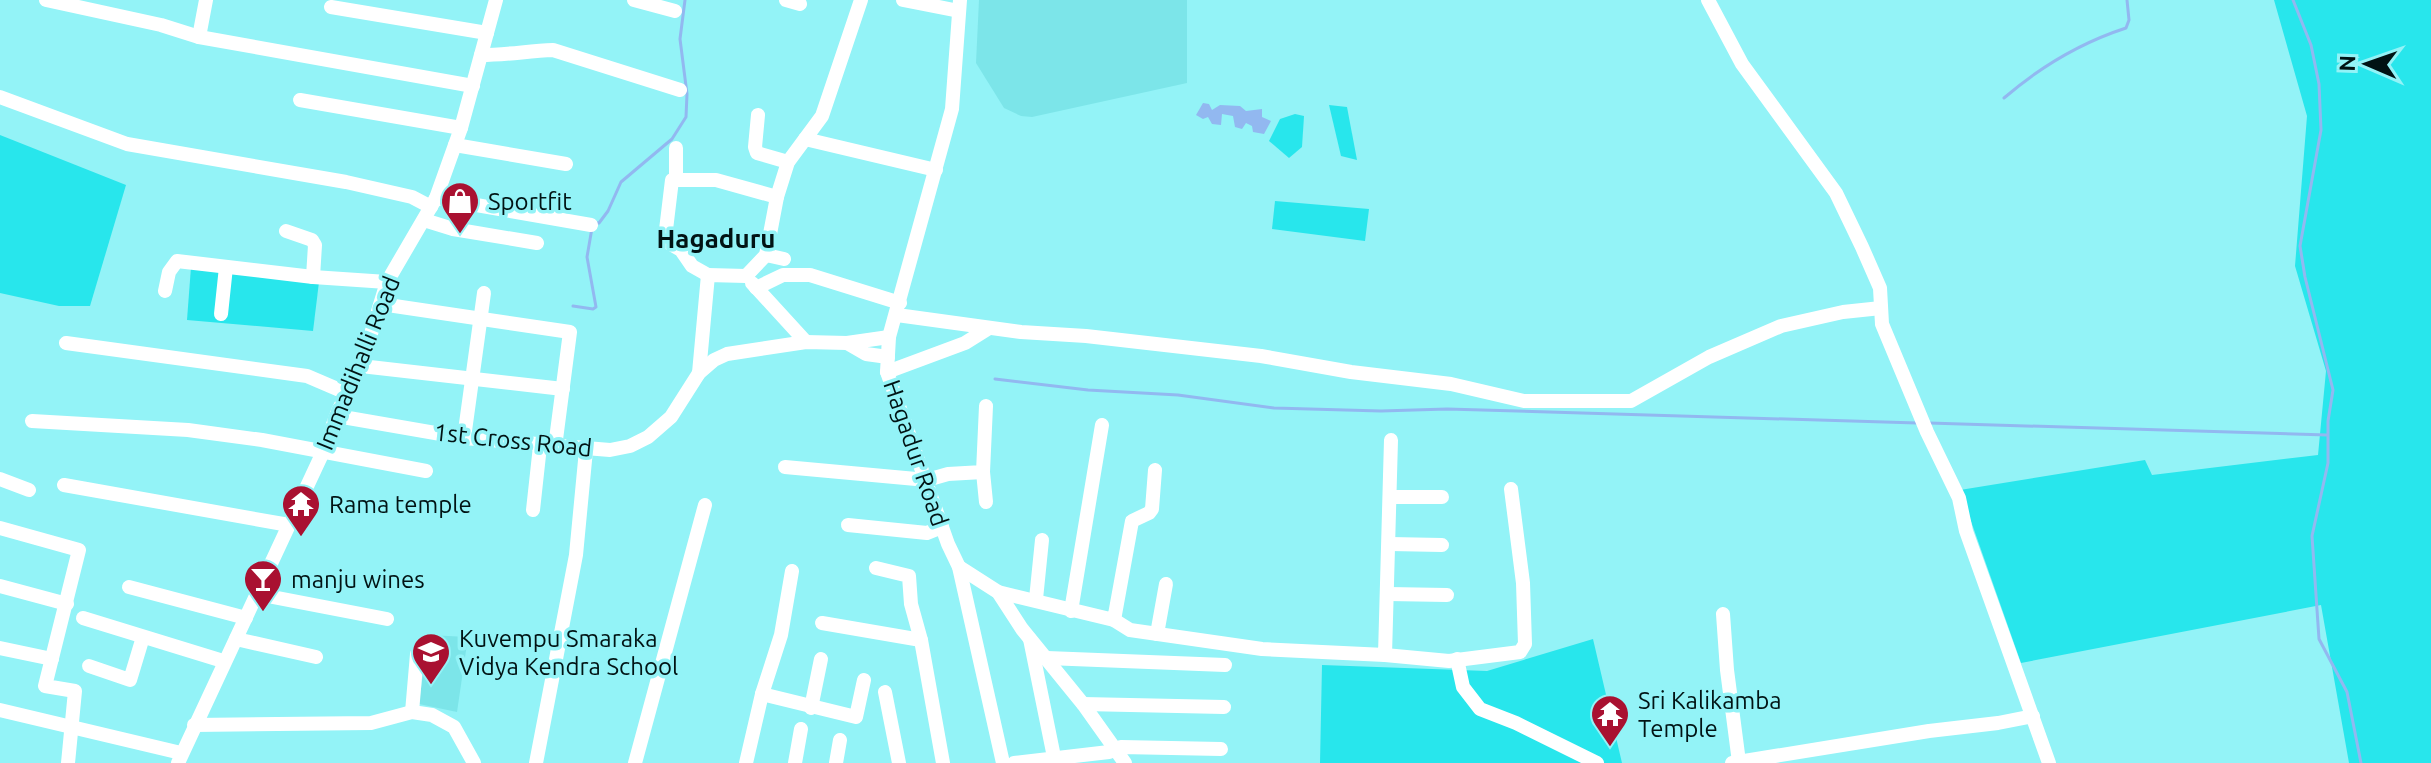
<svg xmlns="http://www.w3.org/2000/svg" width="2431" height="763" font-family="Ubuntu,sans-serif">
<rect width="100%" height="100%" fill="#93f3f7"/>
<g fill="#7ce5e9">
<path d="M979,0H1187V83L1032,117L1021,116L1004,108L976,63Z"/>
<path d="M428,635L468,637L457,712L419,704Z"/>
</g>
<g fill="#28e6ec">
<path d="M2274,0H2431V763H2349L2321,605L2021,663L1960,490L2145,460L2152,475L2318,455L2326,371L2295,266L2307,116Z"/>
<path d="M1329,105L1347,107L1357,160L1341,156Z"/>
<path d="M1295,114L1304,116L1302,147L1289,158L1269,141L1280,119Z"/>
<path d="M0,135L126,185L90,306H59L0,293Z"/>
<path d="M1275,201L1369,209L1365,241L1272,229Z"/>
<path d="M191,267L319,282L313,331L187,320Z"/>
<path d="M1593,639L1622,763H1320L1322,665L1487,671Z"/>
</g>
<path fill="#92b8f0" d="M1203,103L1209,104L1212,110L1220,105L1240,106L1246,111L1262,109V117L1271,121L1264,134L1253,132L1252,126L1246,123L1242,129L1235,127L1233,116L1222,114L1221,125L1212,124L1208,117L1203,119L1196,115Z"/>
<g fill="none" stroke-linecap="round" stroke-linejoin="round">
<g stroke="#92b8f0" stroke-width="3">
<path d="M2293,0L2311,45L2319,84L2321,130L2300,246L2305,277L2333,390L2328,421V463L2312,536L2319,639L2347,692L2361,763"/>
<path d="M2004,98C2040,67 2080,43 2126,28L2129,20L2127,0"/>
<path d="M595,223H599L608,211L621,182L672,139L686,117L687,94L680,39L685,0"/>
<path d="M573,306L593,309L596,307L587,257L592,228"/>
<path d="M995,379L1088,390L1178,395L1274,408L1381,411L1447,409L1917,423"/>
<path d="M1929,423L2327,435"/>
</g>
<g stroke="#fff" stroke-width="14">
<path d="M46,0L161,25L199,37L473,86"/>
<path d="M634,0L675,11"/>
<path d="M786,0L800,4"/>
<path d="M903,0L959,11"/>
<path d="M960,0L952,109L889,337L887,372L948,544L959,567L1003,763"/>
<path d="M1708,0L1742,64L1836,193L1862,247L1880,288L1882,324L1927,432L1959,498L1966,531L2049,763"/>
<path d="M331,7L487,33"/>
<path d="M199,37L206,0"/>
<path d="M481,55C506,55 528,51 553,50L680,90"/>
<path d="M0,97L127,144L346,182L412,197L431,207"/>
<path d="M300,100L461,128"/>
<path d="M758,115L755,147L757,153L788,162"/>
<path d="M805,139L936,170"/>
<path d="M455,145L566,164"/>
<path d="M676,148V180"/>
<path d="M436,198L591,225"/>
<path d="M424,220L453,229L537,243"/>
<path d="M286,231L312,240L315,245L313,277"/>
<path d="M766,255L784,259"/>
<path d="M708,275L692,266L681,250L667,242L665,238L672,180H716L777,197"/>
<path d="M752,283L806,342"/>
<path d="M756,288L783,275H810L900,303"/>
<path d="M165,291L169,272L177,261L313,277L387,282"/>
<path d="M381,304L570,332L555,447"/>
<path d="M221,314L226,267"/>
<path d="M897,315L1021,332L1086,336L1261,356L1351,372L1451,384L1524,401H1631L1709,357L1781,326L1843,312L1881,308"/>
<path d="M66,343L307,376L349,394"/>
<path d="M847,343L866,354L888,357"/>
<path d="M361,366L563,389"/>
<path d="M887,372L965,343L989,328"/>
<path d="M699,373L708,275L746,276L766,255L777,197L788,162L822,116L861,0"/>
<path d="M337,416L464,438L610,450L630,446L648,437L671,417L699,373L714,360L727,354L806,342L847,343L889,337"/>
<path d="M32,421L188,430L262,440L426,471"/>
<path d="M464,438L484,293"/>
<path d="M785,467L927,480L948,474L983,472L986,406"/>
<path d="M983,472L986,502"/>
<path d="M0,479L29,490"/>
<path d="M64,485L289,525"/>
<path d="M1391,497H1442"/>
<path d="M533,510L540,446"/>
<path d="M848,525L927,533L942,527"/>
<path d="M0,528L79,550L45,686L75,691L68,763"/>
<path d="M1390,544L1442,545"/>
<path d="M959,567L998,592L1022,629L1083,704L1125,763"/>
<path d="M876,568L909,576L911,604L921,640L943,763"/>
<path d="M0,586L67,604"/>
<path d="M129,587L246,618"/>
<path d="M998,592L1114,620L1132,521L1149,513L1152,509L1155,470"/>
<path d="M257,594L387,619"/>
<path d="M1388,594L1447,595"/>
<path d="M1036,599L1042,540"/>
<path d="M1071,611L1102,425"/>
<path d="M1723,614L1727,670L1739,762"/>
<path d="M83,618L223,661"/>
<path d="M1114,620L1130,630L1262,649L1385,655L1391,440"/>
<path d="M822,623L921,640"/>
<path d="M1157,634L1166,584"/>
<path d="M236,639L316,657"/>
<path d="M1030,639L1054,757"/>
<path d="M0,648L52,659"/>
<path d="M1385,655L1449,661L1520,652L1525,644L1523,583L1511,489"/>
<path d="M1047,658L1225,665"/>
<path d="M1457,659L1463,687L1480,709L1516,723L1597,763"/>
<path d="M89,666L130,680L143,637"/>
<path d="M885,692L899,763"/>
<path d="M762,694L856,717L864,680"/>
<path d="M1083,704L1224,707"/>
<path d="M811,708L821,659"/>
<path d="M0,710L181,753"/>
<path d="M412,712L417,654"/>
<path d="M194,725L371,723L412,712L432,715L454,727L474,763"/>
<path d="M178,763L323,452L338,411L361,366L387,282L436,198L461,128L496,0"/>
<path d="M536,763L576,555L586,450"/>
<path d="M635,763L705,505"/>
<path d="M746,763L762,694L781,635L792,571"/>
<path d="M795,763L801,729"/>
<path d="M836,763L840,740"/>
<path d="M1014,763L1109,752L1121,747L1221,749"/>
<path d="M1732,763L1929,731L1998,723L2033,716"/>
</g>
</g>
<defs>
<symbol id="shop-pin" viewBox="-11 -11 22 30"><path d="M0 17L-7.5 6A9.5 9.5 0 1 1 7.5 6Z" fill="#a91131" stroke="#93f3f7"/><path d="M-5-2.5h2.3a2.7 3.5 0 0 1 5.4 0H5L5.5 6h-11ZM-1.5-2.5h3a1.5 2.3 0 0 0-3 0Z" fill="#fff"/></symbol>
<symbol id="temple-pin" viewBox="-11 -11 22 30"><path d="M0 17L-7.5 6A9.5 9.5 0 1 1 7.5 6Z" fill="#a91131" stroke="#93f3f7"/><path d="M0-6L5-2H3V0L6.5 2.5H4V6H1.5V3h-3V6H-4V2.5H-6.5L-3 0V-2H-5Z" fill="#fff"/></symbol>
<symbol id="bar-pin" viewBox="-11 -11 22 30"><path d="M0 17L-7.5 6A9.5 9.5 0 1 1 7.5 6Z" fill="#a91131" stroke="#93f3f7"/><path d="M-6-5H6L.8 .8V4.5H3.5V6h-7V4.5H-.8V.8Z" fill="#fff"/></symbol>
<symbol id="school-pin" viewBox="-11 -11 22 30"><path d="M0 17L-7.5 6A9.5 9.5 0 1 1 7.5 6Z" fill="#a91131" stroke="#93f3f7"/><path d="M0-5L7-2L0 1L-7-2ZM-4 1L0 2.5L4 1V4Q0 6-4 4Z" fill="#fff"/></symbol>
</defs>
<g fill-rule="evenodd">
<use href="#shop-pin" x="438" y="179" width="44" height="60"/>
<use href="#temple-pin" x="279" y="482" width="44" height="60"/>
<use href="#bar-pin" x="241" y="557" width="44" height="60"/>
<use href="#school-pin" x="409" y="630" width="44" height="60"/>
<use href="#temple-pin" x="1588" y="692" width="44" height="60"/>
</g>
<g text-anchor="middle" dominant-baseline="central" stroke-width="7" stroke-linejoin="round" paint-order="stroke">
<g font-size="24" fill="#011314" stroke="#93f3f7" text-anchor="start">
<text x="488" y="201">Sportfit</text>
<text x="329" y="504">Rama temple</text>
<text x="291" y="579">manju wines</text>
<text x="459" y="638">Kuvempu Smaraka<tspan x="459" dy="28">Vidya Kendra School</tspan></text>
<text x="1638" y="700">Sri Kalikamba<tspan x="1638" dy="28">Temple</tspan></text>
</g>
<g font-size="24" fill="#011314" stroke="#93f3f7">
<text transform="translate(358 363) rotate(-68)">Immadihalli Road</text>
<text transform="translate(513 440) rotate(6)">1st Cross Road</text>
<text transform="translate(916 453) rotate(71)">Hagadur Road</text>
</g>
<g font-size="26" font-weight="bold" fill="#011314" stroke="#93f3f7">
<text x="716" y="238">Hagaduru</text>
</g>
</g>
<g transform="translate(2367 64) rotate(272)" stroke="#93f3f7" stroke-width="6" paint-order="stroke">
<path d="M0-6L14 30L0 20L-14 30Z" fill="#011314"/>
<text y="-12" font-size="22" font-weight="bold" text-anchor="middle" fill="#011314">N</text>
</g>
</svg>
